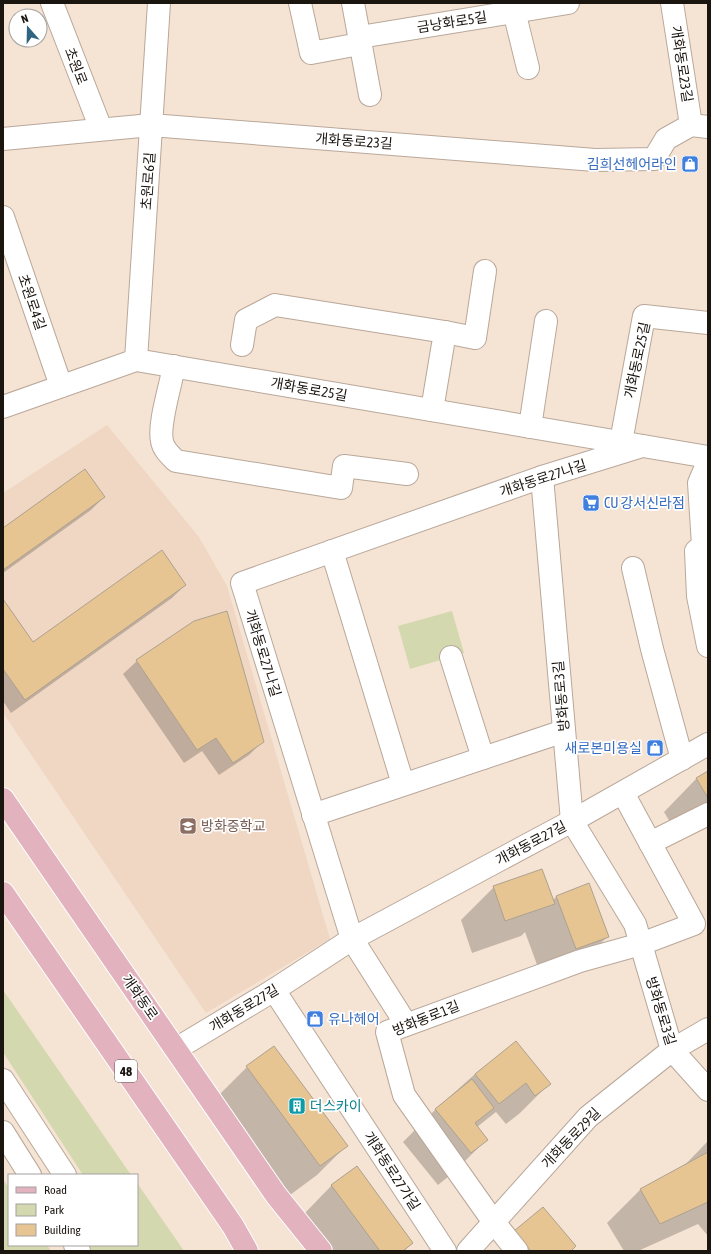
<svg xmlns="http://www.w3.org/2000/svg" width="711" height="1254" font-family="'Asap Condensed','Noto Sans KR',sans-serif">
<rect width="100%" height="100%" fill="#f5e3d4"/>
<path fill="#efd7c3" d="M107,425L199,537L227,586L330,939L206,1013L3,713V493Z"/>
<g fill="#d3d8ae">
<path d="M452,611L464,653L410,669L398,626Z"/>
<path d="M3,990L131,1175H83L3,1052Z"/>
<path d="M3,1179L9,1188V1245H47L51,1251H3Z"/>
<path d="M137,1183L184,1251H90L86,1245H137Z"/>
</g>
<g fill="#0003">
<path d="M104,497L91,510L3,573V529Z"/>
<path d="M185,585L172,598L11,713L3,701V601L33,643Z"/>
<path d="M137,661L263,741L249,755L219,775L202,751L184,763L123,674Z"/>
<path d="M708,772V820L679,837L664,812L696,779Z"/>
<path d="M494,887L552,901L557,896L608,936L575,969L543,981L525,932L521,936L472,953L461,920Z"/>
<path d="M247,1067L347,1145L317,1175L290,1195L218,1096Z"/>
<path d="M475,1074L549,1084L520,1113L506,1124L496,1112L477,1127L487,1139L454,1172L438,1185L403,1142L436,1109Z"/>
<path d="M708,1141V1236L698,1224L638,1251H624L607,1223L640,1190L682,1168Z"/>
<path d="M332,1185L412,1243L404,1251H329L303,1215Z"/>
</g>
<g fill="#e6c593" stroke="#ada190">
<path d="M85,469L105,497L3,570V528Z"/>
<path d="M162,550L186,585L25,700L3,669V599L33,642Z"/>
<path d="M227,611L264,742L233,763L216,738L197,750L136,660L194,621Z"/>
<path d="M708,771V798L696,778Z"/>
<path d="M542,869L555,904L505,921L493,886Z"/>
<path d="M589,883L609,937L576,949L556,896Z"/>
<path d="M516,1041L551,1084L535,1096L526,1083L499,1104L475,1074Z"/>
<path d="M274,1046L348,1146L320,1166L246,1066Z"/>
<path d="M472,1079L494,1108L475,1123L488,1140L471,1153L435,1109Z"/>
<path d="M708,1152V1202L660,1224L640,1189Z"/>
<path d="M357,1166L413,1243L403,1251H380L331,1185Z"/>
<path d="M543,1207L576,1246L571,1251H531L514,1231Z"/>
</g>
<g fill="none" stroke-linecap="round" stroke-linejoin="round">
<defs>
<g id="minor">
<path d="M52,3L101,129"/>
<path d="M300,3L311,53L354,45L360,37L568,3"/>
<path d="M353,3L370,95"/>
<path d="M512,3L528,68"/>
<path d="M672,3L691,125"/>
<path d="M3,139L151,125L595,160L654,159L666,139L691,125L708,127"/>
<path d="M3,217L61,386"/>
<path d="M445,332L475,338L485,271"/>
<path d="M242,345L246,320L275,305L445,332L432,410"/>
<path d="M136,360L159,3"/>
<path d="M174,366C171,385 158,424 162,441C163,449 171,456 176,461L341,488L344,466L407,474"/>
<path d="M3,407L136,360L708,457"/>
<path d="M530,427L546,321"/>
<path d="M621,442L644,316L708,323"/>
<path d="M708,462L699,483L703,545L696,551L698,596L708,646"/>
<path d="M542,477L572,821L635,924L672,1050L708,1090"/>
<path d="M332,551L403,784"/>
<path d="M633,568L652,649L682,759"/>
<path d="M451,657L483,758"/>
<path d="M313,815L564,731"/>
<path d="M650,843L708,814"/>
<path d="M274,990L445,1251"/>
<path d="M406,1024L352,939L242,583L542,477L642,446"/>
<path d="M176,1049L274,990L352,939L572,821L708,744"/>
<path d="M3,1080L65,1175"/>
<path d="M3,1132L30,1175"/>
<path d="M75,1245L79,1251"/>
<path d="M468,1251L588,1117L672,1050L708,1029"/>
<path d="M517,1251L493,1221L404,1095L387,1032L580,961L641,944L694,924L623,793"/>
</g>
<g id="major">
<path d="M3,799L276,1195L321,1251"/>
<path d="M3,893L233,1226L247,1251"/>
</g>
</defs>
<use href="#minor" stroke="#b9a89a" stroke-width="24"/>
<use href="#major" stroke="#fff" stroke-width="24"/>
<use href="#minor" stroke="#fff" stroke-width="22"/>
<use href="#major" stroke="#e2b2bf" stroke-width="22"/>
</g>
<defs>
<symbol id="shop-square" viewBox="-11 -11 22 22"><rect x="-9" y="-9" width="18" height="18" rx="4" fill="#3f7fe0" stroke="#fff"/><path d="M-5-2.5h2.3a2.7 3.5 0 0 1 5.4 0H5L5.5 6h-11ZM-1.5-2.5h3a1.5 2.3 0 0 0-3 0Z" fill="#fff"/></symbol>
<symbol id="supermarket-square" viewBox="-11 -11 22 22"><rect x="-9" y="-9" width="18" height="18" rx="4" fill="#3f7fe0" stroke="#fff"/><path d="M-6-5.5h2.5l.6 2H6L4.5 2H-2.5L-4.4-4H-6ZM-1.5 3.2a1.3 1.3 0 1 0 .1 0ZM3 3.2a1.3 1.3 0 1 0 .1 0Z" fill="#fff"/></symbol>
<symbol id="school-square" viewBox="-11 -11 22 22"><rect x="-9" y="-9" width="18" height="18" rx="4" fill="#8d6e63" stroke="#fff"/><path d="M0-5L7-2L0 1L-7-2ZM-4 1L0 2.5L4 1V4Q0 6-4 4Z" fill="#fff"/></symbol>
<symbol id="building-square" viewBox="-11 -11 22 22"><rect x="-9" y="-9" width="18" height="18" rx="4" fill="#0f9aa8" stroke="#fff"/><path d="M-4-6H4V6H1V3H-1V6H-4ZM-2.5-4.3h1.7v1.8h-1.7ZM.8-4.3h1.7v1.8H.8ZM-2.5-1h1.7V.8h-1.7ZM.8-1h1.7V.8H.8Z" fill="#fff"/></symbol>
</defs>
<g fill-rule="evenodd">
<use href="#shop-square" x="680" y="154" width="20" height="20"/>
<use href="#supermarket-square" x="581" y="493" width="20" height="20"/>
<use href="#shop-square" x="645" y="738" width="20" height="20"/>
<use href="#school-square" x="178" y="816" width="20" height="20"/>
<use href="#shop-square" x="305" y="1009" width="20" height="20"/>
<use href="#building-square" x="287" y="1096" width="20" height="20"/>
</g>
<g text-anchor="middle" dominant-baseline="central" stroke-width="3.5" stroke-linejoin="round" paint-order="stroke">
<rect fill="#fff" stroke="#5f5b58" stroke-width="1" x="115" y="1060" width="22" height="22" rx="3"/>
<g font-size="13" font-weight="bold" fill="#1b1510">
<text x="126" y="1071">48</text>
</g>
<g font-size="14" fill="#1b1510" stroke="#fff">
<text transform="translate(452 22) rotate(-9)">금낭화로5길</text>
<text transform="translate(682 64) rotate(81)">개화동로23길</text>
<text transform="translate(76 66) rotate(69)">초원로</text>
<text transform="translate(354 141) rotate(4)">개화동로23길</text>
<text transform="translate(148 181) rotate(-86)">초원로6길</text>
<text transform="translate(32 302) rotate(71)">초원로4길</text>
<text transform="translate(637 360) rotate(-78)">개화동로25길</text>
<text transform="translate(309 389) rotate(10)">개화동로25길</text>
<text transform="translate(543 478) rotate(-18)">개화동로27나길</text>
<text transform="translate(263 653) rotate(73)">개화동로27나길</text>
<text transform="translate(561 696) rotate(-95)">방화동로3길</text>
<text transform="translate(531 843) rotate(-28)">개화동로27길</text>
<text transform="translate(140 997) rotate(55)">개화동로</text>
<text transform="translate(244 1008) rotate(-31)">개화동로27길</text>
<text transform="translate(661 1011) rotate(73)">방화동로3길</text>
<text transform="translate(426 1018) rotate(-22)">방화동로1길</text>
<text transform="translate(571 1138) rotate(-46)">개화동로29길</text>
<text transform="translate(392 1171) rotate(57)">개화동로27가길</text>
</g>
<g font-size="14" fill="#366cbe" stroke="#fff" text-anchor="end">
<text x="677" y="164">김희선헤어라인</text>
<text x="604" y="503" text-anchor="start">CU 강서신라점</text>
<text x="642" y="748">새로본미용실</text>
<text x="328" y="1019" text-anchor="start">유나헤어</text>
</g>
<g font-size="14" fill="#785e54" stroke="#fff" text-anchor="start">
<text x="201" y="826">방화중학교</text>
</g>
<g font-size="14" fill="#0d838f" stroke="#fff" text-anchor="start">
<text x="310" y="1106">더스카이</text>
</g>
</g>
<rect width="711" height="1254" fill="none" stroke="#1b1510" stroke-width="8"/>
<rect x="8" y="1174" width="130" height="72" fill="#ffffff" stroke="#a4a19f"/>
<rect x="16" y="1187" width="20" height="6" fill="#e2b2bf" stroke="#a4a19f"/>
<text x="44" y="1194" font-size="12" fill="#1b1510">Road</text>
<rect x="16" y="1204" width="20" height="12" fill="#d3d8ae" stroke="#a4a19f"/>
<text x="44" y="1214" font-size="12" fill="#1b1510">Park</text>
<rect x="16" y="1224" width="20" height="12" fill="#e6c593" stroke="#a4a19f"/>
<text x="44" y="1234" font-size="12" fill="#1b1510">Building</text>
<g transform="translate(28 28) rotate(340)"><circle r="19" fill="#ffffff" stroke="#a4a19f"/>
<path d="M0-3L7 15L0 10L-7 15Z" fill="#2f6581"/>
<text y="-6" font-size="11" font-weight="bold" text-anchor="middle" fill="#1b1510">N</text>
</g>
</svg>
